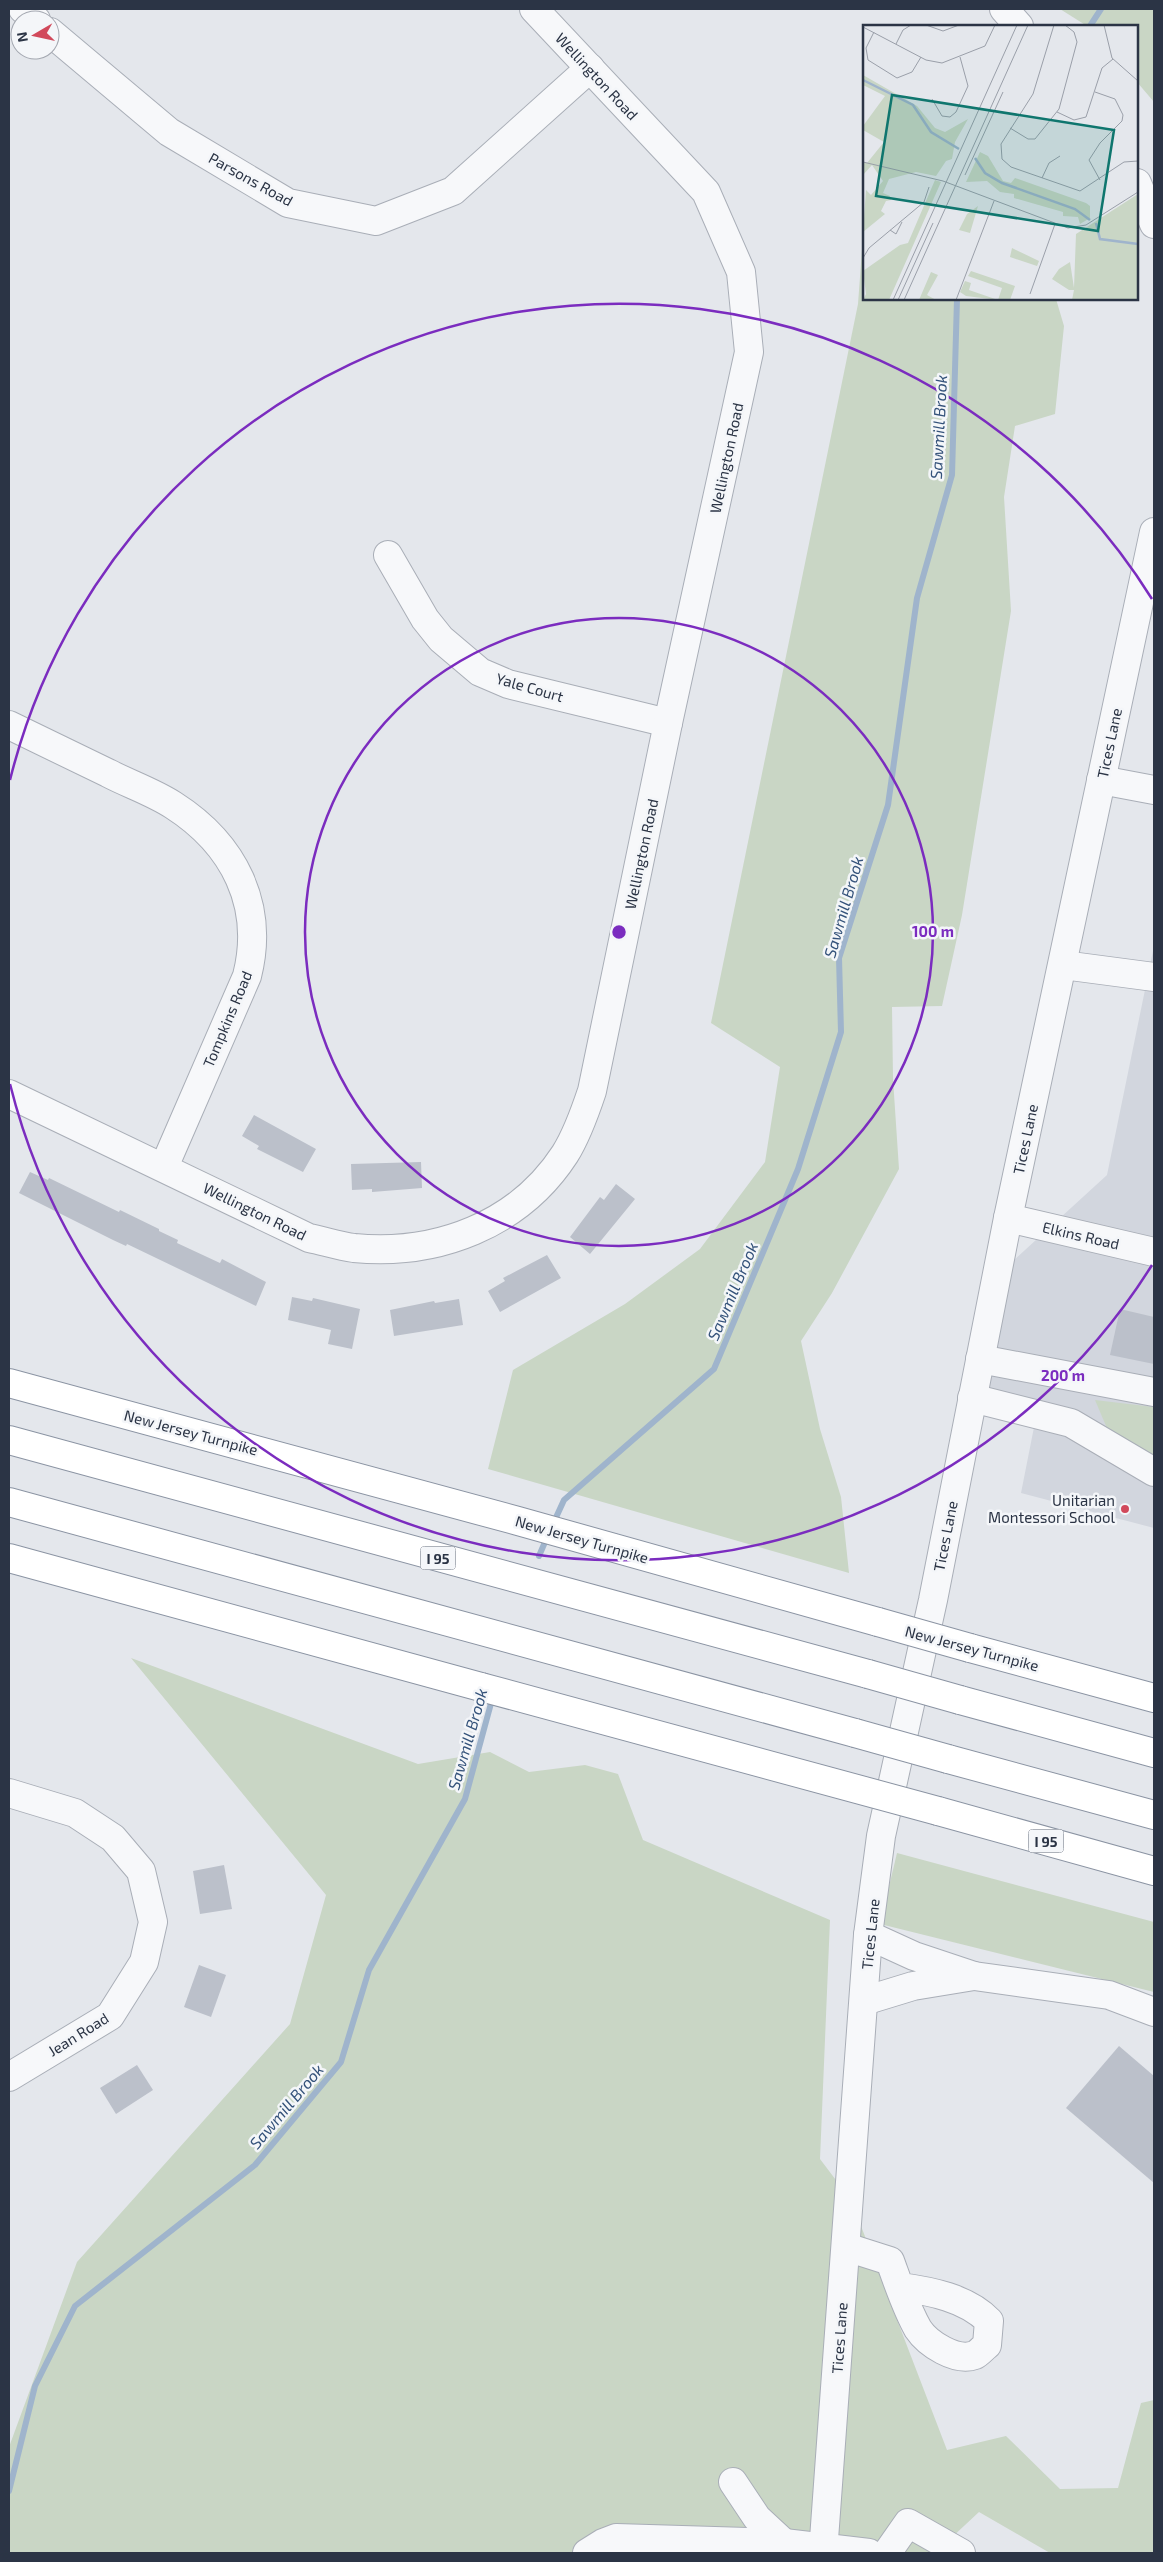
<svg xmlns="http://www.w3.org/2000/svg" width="1163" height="2562" font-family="'Exo 2',sans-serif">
<rect width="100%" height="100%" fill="#e4e7ec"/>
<path fill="#d2d6de" d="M1154,946V1528L1021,1493L1037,1412L976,1394L1001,1272L1107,1175Z"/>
<g fill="#c9d6c5">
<path d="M1060,9H1154V102L1137,82V26H1087Z"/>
<path d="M864,222V299H1056L1064,326L1055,414L1015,426L1004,497L1011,611L962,915L942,1006L892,1007L893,1079L899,1169L832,1293L801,1341L820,1429L841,1497L849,1573L488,1469L513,1370L625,1304L700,1249L765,1162L780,1067L711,1023L858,304Z"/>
<path d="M1095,1400L1154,1407V1467L1109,1433Z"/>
<path d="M131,1658L418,1764L490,1752L529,1772L585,1765L618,1774L643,1840L830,1920L820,2159L851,2200L947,2450L1006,2436L1060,2489L1118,2488L1141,2403L1154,2400V2553H1050L979,2512L935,2553H9V2447L77,2262L290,2024L326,1895Z"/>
<path d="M897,1853L1154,1922V1992L880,1924Z"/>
</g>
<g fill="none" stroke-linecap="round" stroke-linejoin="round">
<g stroke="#9fb4cc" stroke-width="6">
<path d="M1090,26L1101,9"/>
<path d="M553,1524L564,1500L714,1369L798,1169L841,1032L839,958L888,805L917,598L952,475L957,299"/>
<path d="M539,1556L548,1535"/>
<path d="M9,2491L35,2386L75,2306L255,2165L341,2062L369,1970L465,1799L493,1696"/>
</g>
</g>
<g fill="#bbc0ca">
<path d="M254,1115L316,1149L303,1172L257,1149L259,1146L242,1136Z"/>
<path d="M421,1162L422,1188L372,1192V1189L352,1190L351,1164Z"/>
<path d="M30,1172L48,1180L49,1178L119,1212L120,1210L159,1229V1231L178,1240L177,1243L220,1263L222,1259L266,1282L256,1306L127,1244L126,1246L113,1240L19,1193Z"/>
<path d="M616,1184L635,1199L590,1254L570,1237L600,1197L604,1200Z"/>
<path d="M547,1255L561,1278L500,1312L488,1291L505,1281L503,1278Z"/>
<path d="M292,1297L312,1301L313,1298L360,1309L352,1349L328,1344L331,1330L288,1320Z"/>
<path d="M459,1299L463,1325L394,1336L390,1310L434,1301L435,1303Z"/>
<path d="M1120,1309L1154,1317V1364L1110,1355Z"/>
<path d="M224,1865L232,1909L200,1914L193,1871Z"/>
<path d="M199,1965L226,1975L211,2017L184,2007Z"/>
<path d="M1119,2046L1154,2076V2183L1066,2108Z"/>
<path d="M137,2065L153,2090L116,2114L100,2088Z"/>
</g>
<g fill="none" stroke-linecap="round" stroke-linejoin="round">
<defs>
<g id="minor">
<path d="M23,9L36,20"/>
<path d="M1004,9L1019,26"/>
<path d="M50,32L169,132L288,203L376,221L453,191L590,68"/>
<path d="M1137,183L1154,224"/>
<path d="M388,555L425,619L441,639L480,672L508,684L668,723"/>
<path d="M9,725C42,741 75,757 108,773C129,784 153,792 173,805C234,844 265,905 247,976L164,1167"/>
<path d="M1101,780L1154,790"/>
<path d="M1063,965L1154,977"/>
<path d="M9,1094L309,1238C324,1241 339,1246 354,1248C437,1256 519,1225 565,1154C577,1135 585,1112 592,1091L668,723L749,352L741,272L706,192L534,9"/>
<path d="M1008,1218L1154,1252"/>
<path d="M980,1359L1154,1392"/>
<path d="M972,1398L1071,1423L1154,1472"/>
<path d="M9,1793L75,1813L113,1838L141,1871L153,1922L144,1962L110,2016L9,2077"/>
<path d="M974,1976L1109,1995L1154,2012"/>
<path d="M864,2001L913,1986L974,1976L914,1956L868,1935"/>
<path d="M846,2247L890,2261C898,2283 906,2308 918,2329C928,2344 956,2362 975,2355C979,2353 983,2348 987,2345L989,2321C967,2298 930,2291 900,2287"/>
<path d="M733,2482L757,2518L784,2543"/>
<path d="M587,2553L603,2543L616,2538L784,2543L869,2553"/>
<path d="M823,2553L868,1935L881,1836L933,1600L1008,1218L1154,532"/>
<path d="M887,2553L908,2523L961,2553"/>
</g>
<g id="highway">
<path d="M9,1383L518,1521L878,1622"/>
<path d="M9,1440L868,1674"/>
<path d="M9,1502L855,1733"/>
<path d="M9,1558L481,1687"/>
<path d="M970,1648L1154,1698"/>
<path d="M960,1700L1154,1753"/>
<path d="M948,1759L1154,1815"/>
<path d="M938,1811L1154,1871"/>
</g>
</defs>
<use href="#minor" stroke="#a9aeb7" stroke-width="30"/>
<use href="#highway" stroke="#8b94a3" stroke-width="30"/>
<use href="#minor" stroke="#f7f8fa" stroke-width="28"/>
<use href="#highway" stroke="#fff" stroke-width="28"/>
<defs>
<g id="highway-bridge">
<path d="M878,1622L970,1648"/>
<path d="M868,1674L960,1700"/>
<path d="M481,1687L938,1811"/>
<path d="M855,1733L948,1759"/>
</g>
</defs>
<use href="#highway-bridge" stroke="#8b94a3" stroke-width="30" stroke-linecap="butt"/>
<use href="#highway-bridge" stroke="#fff" stroke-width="28"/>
</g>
<g fill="none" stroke="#7b2cbf" stroke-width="2.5">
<circle cx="619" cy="932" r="314"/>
<path d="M1152 1265A628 628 0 0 1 10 1084M10 780A628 628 0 0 1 1152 599"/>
</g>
<circle fill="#d1495b" stroke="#f4f6f9" stroke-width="2" cx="1125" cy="1509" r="5"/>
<g text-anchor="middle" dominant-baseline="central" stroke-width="5" stroke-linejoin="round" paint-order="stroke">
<g fill="#f4f6f9" stroke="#676e7b" stroke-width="1">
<rect x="420.5" y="1546.5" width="35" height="23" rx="4"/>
<rect x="1028.5" y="1829.5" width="35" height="23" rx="4"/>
</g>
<g font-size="14" font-weight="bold" fill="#2b3445">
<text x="438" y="1558">I 95</text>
<text x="1046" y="1841">I 95</text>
</g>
<g font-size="15" fill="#2b3445" stroke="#f4f6f9">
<text transform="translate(597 76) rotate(47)">Wellington Road</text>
<text transform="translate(251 179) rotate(29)">Parsons Road</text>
<text transform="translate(726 458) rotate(-78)">Wellington Road</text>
<text transform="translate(530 687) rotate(16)">Yale Court</text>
<text transform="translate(1109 743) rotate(-78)">Tices Lane</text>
<text transform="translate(641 854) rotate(-78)">Wellington Road</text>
<text transform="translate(227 1019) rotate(-67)">Tompkins Road</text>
<text transform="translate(1025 1139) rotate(-78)">Tices Lane</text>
<text transform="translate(255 1211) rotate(26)">Wellington Road</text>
<text transform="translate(1081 1235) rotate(13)">Elkins Road</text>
<text transform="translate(191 1432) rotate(15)">New Jersey Turnpike</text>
<text transform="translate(945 1536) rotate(-79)">Tices Lane</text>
<text transform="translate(582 1539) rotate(16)">New Jersey Turnpike</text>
<text transform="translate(972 1648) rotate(15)">New Jersey Turnpike</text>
<text transform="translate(870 1934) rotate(-84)">Tices Lane</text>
<text transform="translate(78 2034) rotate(-32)">Jean Road</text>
<text transform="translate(839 2338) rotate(-86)">Tices Lane</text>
</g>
<g font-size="15" fill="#2b3445" stroke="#f4f6f9" text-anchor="end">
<text x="1115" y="1500">Unitarian<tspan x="1115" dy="17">Montessori School</tspan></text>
</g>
<g font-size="16" font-style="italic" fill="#34527a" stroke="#f4f6f9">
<text transform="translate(938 427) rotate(-87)">Sawmill Brook</text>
<text transform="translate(843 907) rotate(-74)">Sawmill Brook</text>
<text transform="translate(732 1291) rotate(-67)">Sawmill Brook</text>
<text transform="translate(467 1739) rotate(-74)">Sawmill Brook</text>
<text transform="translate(286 2106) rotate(-50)">Sawmill Brook</text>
</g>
</g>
<g transform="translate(863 25)">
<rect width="275" height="275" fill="#e4e7ec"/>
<path d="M0,50L54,81L72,103L82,107L105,94L92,117L89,134L83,136L73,151L53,147L26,154L20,168L27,171L28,175L23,176L18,186L22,189L0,207L3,165L8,170L20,156L9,140L0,150V137L4,138L21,117L0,105V101L22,71L0,60ZM117,127L125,131L140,156L148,158L152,153L223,178L227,181V193L217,199L215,192L200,191V187L151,173V169L137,167L124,156L103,157ZM72,155L78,157L26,275H0L3,269L0,246L37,220L45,218ZM275,169V275H209L211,265H206L189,254L196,244L207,237L211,263L213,209ZM115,181L107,208L96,205L104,189ZM149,223L176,236L174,241L147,232ZM108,246L152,261L147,275H135L139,263L105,251ZM68,247L75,250L64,270L73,275H56ZM102,256L108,258L106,265L135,275L103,271L97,267Z" fill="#c9d6c5"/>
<path fill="none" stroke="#9fb4cc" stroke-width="2.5" d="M0,55L50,80L68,107L96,124M112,133L122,148L139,158L212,184L227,195M233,198L237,214L275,219"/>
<path fill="none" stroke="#9a9fa9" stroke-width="1" d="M63,0L80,6L96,0M191,0L170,69L138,119L139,134L148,142L217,166L261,137L275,136M241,0L249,33L275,56M0,2L63,35L79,38L122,21L132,0M11,7L3,23L5,35L34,53L49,47L58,32M33,19L40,5L48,0M232,67L252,74L260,90L259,96L237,118L226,135L237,155M69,74L79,91L87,92L93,87L105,61L97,32M194,87L211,95L223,92L239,43L250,34M147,103L165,114H172L196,84L214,17L211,7L202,0M0,137L80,156L205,203L223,200L275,167M102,150L140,67M179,153L186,138L197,131M27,205L33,209L39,197M0,233L6,223L61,177L66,162M167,269L192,199M30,275L154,0M35,275L70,198M41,275L165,0M93,275L131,176"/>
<path fill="#0f766e" fill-opacity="0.15" stroke="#0f766e" stroke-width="2.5" d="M29,70L251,105L235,206L13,171Z"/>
<rect width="275" height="275" fill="none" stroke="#2b3445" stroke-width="2.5"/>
</g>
<circle cx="619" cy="932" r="8" fill="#7b2cbf" stroke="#f4f6f9" stroke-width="2.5"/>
<g font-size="15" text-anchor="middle" font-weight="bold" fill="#7b2cbf" stroke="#f4f6f9" stroke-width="5" stroke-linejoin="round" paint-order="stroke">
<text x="933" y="937">100 m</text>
<text x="1063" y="1381">200 m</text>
</g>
<rect width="1163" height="2562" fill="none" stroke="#2b3445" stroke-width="20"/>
<g transform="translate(35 35) rotate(261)"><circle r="24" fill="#f4f6f9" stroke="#a4a8b1"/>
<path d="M0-4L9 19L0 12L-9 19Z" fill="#d1495b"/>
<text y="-8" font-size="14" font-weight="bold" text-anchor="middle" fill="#2b3445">N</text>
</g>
</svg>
